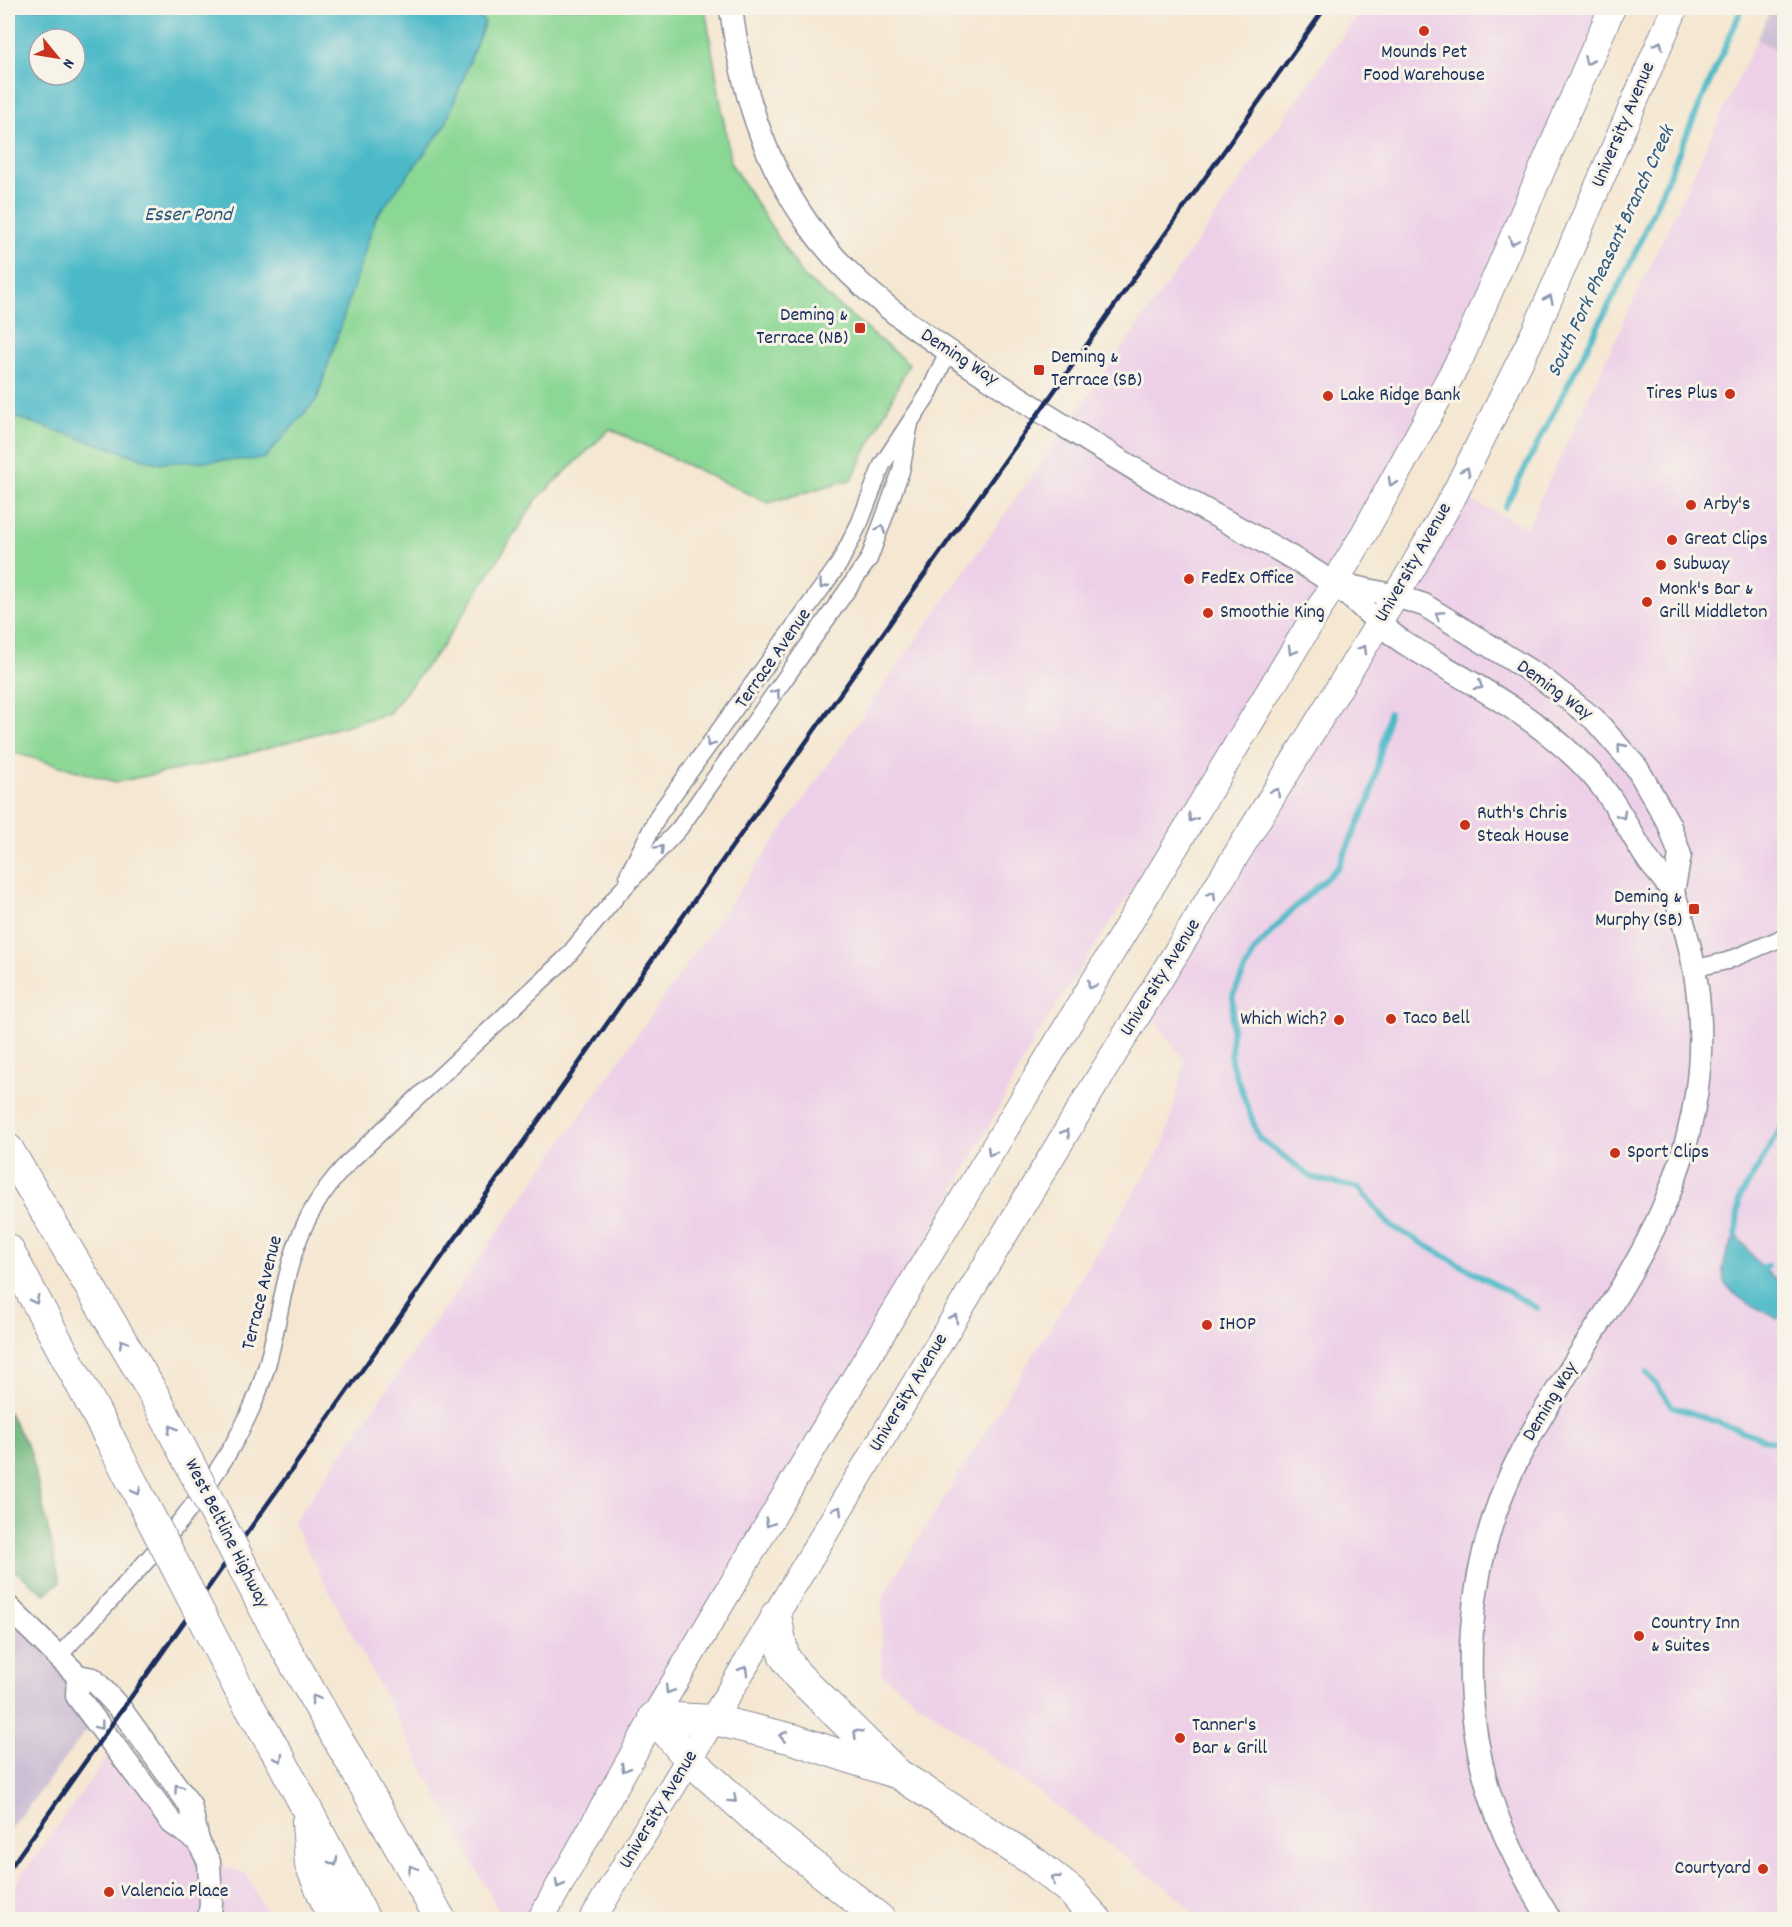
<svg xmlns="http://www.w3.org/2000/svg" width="1792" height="1927" font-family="Dekko,sans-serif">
<rect width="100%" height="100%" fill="#f7f3e8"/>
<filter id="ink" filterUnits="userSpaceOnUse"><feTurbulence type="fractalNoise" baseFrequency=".0167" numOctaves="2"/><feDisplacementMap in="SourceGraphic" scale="12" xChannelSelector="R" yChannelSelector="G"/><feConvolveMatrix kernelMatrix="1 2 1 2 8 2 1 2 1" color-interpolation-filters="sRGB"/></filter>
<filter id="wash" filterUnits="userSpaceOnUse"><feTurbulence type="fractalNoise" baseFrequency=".008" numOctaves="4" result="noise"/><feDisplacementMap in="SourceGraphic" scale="24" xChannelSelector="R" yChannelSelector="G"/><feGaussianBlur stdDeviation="1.35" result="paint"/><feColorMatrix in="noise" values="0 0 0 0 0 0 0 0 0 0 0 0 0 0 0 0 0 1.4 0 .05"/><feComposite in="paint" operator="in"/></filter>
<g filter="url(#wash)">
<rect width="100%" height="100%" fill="#f5e7d1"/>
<g fill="#edd0e8">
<path d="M1362,8H1612L1499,273L1333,583L1041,1029L835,1411L540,1919H503L293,1523Z"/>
<path d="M1757,39L1784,55V1919H1196L1180,1898L881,1674L882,1598L1164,1144L1185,1061L1150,1014L1455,493L1527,527Z"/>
<path d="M115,1746L209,1862L245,1873L270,1919L8,1920V1895Z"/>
</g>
<g fill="#ccbed4">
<path d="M1771,8H1784V55L1757,39Z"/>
<path d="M8,1607L59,1656L95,1719L8,1833Z"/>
</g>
<path fill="#8bd794" stroke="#538379" stroke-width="1.5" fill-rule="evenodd" d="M8,8H705L731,164L803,276L909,364L852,479L768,503L610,429L536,500L444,644L389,713L221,761L116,782L8,751ZM39,39H75V75H39Z"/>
<path fill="#70b87e" stroke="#46746e" stroke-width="1.5" d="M8,1411L31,1453L60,1582L45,1594L8,1565Z"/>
<g fill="#4cb9c8" stroke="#347493" stroke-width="1.5" fill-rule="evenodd">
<path d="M8,8H467L485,22L445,126L376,217L317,399L264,459L157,463L8,415V380L12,365L8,363ZM39,39H75V75H39Z"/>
<path d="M1736,1235L1763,1269L1784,1285V1315L1778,1319C1735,1295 1704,1288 1736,1235Z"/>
</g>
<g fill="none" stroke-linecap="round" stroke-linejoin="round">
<g stroke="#4cb9c8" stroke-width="6">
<path d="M1505,507L1631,262L1742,8"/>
<path d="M1389,713L1370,799L1338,867L1284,918L1255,950L1233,995L1231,1062L1259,1138L1313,1178L1359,1188L1390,1225L1537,1308"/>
<path d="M1736,1235L1739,1199L1784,1123"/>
<path d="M1763,1269L1767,1266"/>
<path d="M1647,1373L1672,1406L1784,1446"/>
</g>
</g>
</g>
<g filter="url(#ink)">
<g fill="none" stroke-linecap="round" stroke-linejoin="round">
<defs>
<g id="street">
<path d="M628,875L659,814L839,564L860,522L882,465L929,393L948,351"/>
<path d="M1696,968L1727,961L1784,937"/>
<path d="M59,1656C126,1582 203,1510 247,1418C293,1325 268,1243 350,1161L566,958L620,892L679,829L869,559L901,471L910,423"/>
</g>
<g id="secondary">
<path d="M731,8C741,86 762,159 808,224C853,289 919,332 984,375C1049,417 1115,458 1182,497C1231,525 1284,550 1331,582C1358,600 1379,627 1406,644C1473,685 1543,718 1595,778C1617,803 1630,833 1648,860C1658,874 1670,884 1676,900C1723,1034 1699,1155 1629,1275C1594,1335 1553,1391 1521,1453C1465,1560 1455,1696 1495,1810C1509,1849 1528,1884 1550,1920"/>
<path d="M1335,583L1396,596L1424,605L1543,679L1594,719L1637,768L1669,824L1680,855L1673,892"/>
<path d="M8,1607L78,1676L93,1679L122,1711L190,1805L198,1841L209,1862L211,1903L209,1920"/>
<path d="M78,1676L77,1696L172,1823L198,1841"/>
</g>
<g id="primary">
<path d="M540,1920L654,1717L835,1411L1361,539L1461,357L1612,8"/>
<path d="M592,1920L1088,1096L1412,569L1455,493L1536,329L1675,8"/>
</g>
<g id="highway">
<path d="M8,1149L153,1393"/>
<path d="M8,1249L110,1439"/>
<path d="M776,1615L784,1656L797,1675L898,1774L1033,1861L1071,1891L1097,1920"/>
<path d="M276,1631L441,1920"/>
<path d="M239,1689L280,1758L365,1920"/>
<path d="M654,1717L690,1760L759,1822L881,1920"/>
<path d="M654,1717L714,1720L793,1739L892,1772"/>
<path d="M307,1822L310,1865L334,1920"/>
</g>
</defs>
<use href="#street" stroke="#888b98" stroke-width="19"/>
<use href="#secondary" stroke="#888b98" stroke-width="25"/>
<use href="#primary" stroke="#888b98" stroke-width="28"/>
<use href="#highway" stroke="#888b98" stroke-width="32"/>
<use href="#street" stroke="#fff" stroke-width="16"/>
<use href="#secondary" stroke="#fff" stroke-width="22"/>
<use href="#primary" stroke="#fff" stroke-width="26"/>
<use href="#highway" stroke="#fff" stroke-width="30"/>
<path stroke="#1b2f5e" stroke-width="4.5" d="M8,1871L1325,8"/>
<defs>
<g id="highway-bridge">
<path d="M153,1393L276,1631"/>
<path d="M110,1439L239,1689"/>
</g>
</defs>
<use href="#highway-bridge" stroke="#888b98" stroke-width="32" stroke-linecap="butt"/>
<use href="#highway-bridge" stroke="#fff" stroke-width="30"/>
</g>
<defs><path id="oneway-chevron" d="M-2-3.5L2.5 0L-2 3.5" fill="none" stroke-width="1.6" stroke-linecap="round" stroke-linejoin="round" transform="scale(1.5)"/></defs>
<g stroke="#8d97ae">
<use href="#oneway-chevron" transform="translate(1659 45) rotate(-66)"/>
<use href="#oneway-chevron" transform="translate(1588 61) rotate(114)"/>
<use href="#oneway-chevron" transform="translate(1513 241) rotate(113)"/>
<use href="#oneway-chevron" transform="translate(1549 299) rotate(-66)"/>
<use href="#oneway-chevron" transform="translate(1466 471) rotate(-64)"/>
<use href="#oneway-chevron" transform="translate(1392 482) rotate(119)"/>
<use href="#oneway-chevron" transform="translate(881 529) rotate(-69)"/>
<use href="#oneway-chevron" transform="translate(823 585) rotate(125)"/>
<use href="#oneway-chevron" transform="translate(1439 615) rotate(-148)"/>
<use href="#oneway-chevron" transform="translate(1363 649) rotate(-59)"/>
<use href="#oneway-chevron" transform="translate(1292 651) rotate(121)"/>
<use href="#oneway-chevron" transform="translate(1479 686) rotate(31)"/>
<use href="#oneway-chevron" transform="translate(776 693) rotate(-55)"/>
<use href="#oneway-chevron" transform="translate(710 743) rotate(126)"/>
<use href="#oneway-chevron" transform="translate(1621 747) rotate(-129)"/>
<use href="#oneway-chevron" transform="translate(1276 792) rotate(-58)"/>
<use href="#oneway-chevron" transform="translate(1622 815) rotate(60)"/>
<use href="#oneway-chevron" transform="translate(1192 818) rotate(121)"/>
<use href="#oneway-chevron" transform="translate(660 849) rotate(-47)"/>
<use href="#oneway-chevron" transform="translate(1212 895) rotate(-58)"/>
<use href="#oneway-chevron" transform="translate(1091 985) rotate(121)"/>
<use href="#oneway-chevron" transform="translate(1066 1133) rotate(-59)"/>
<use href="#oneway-chevron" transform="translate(991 1152) rotate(121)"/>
<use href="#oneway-chevron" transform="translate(35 1300) rotate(62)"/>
<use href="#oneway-chevron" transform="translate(954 1318) rotate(-59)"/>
<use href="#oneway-chevron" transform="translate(123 1343) rotate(-121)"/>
<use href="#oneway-chevron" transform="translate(172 1429) rotate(-117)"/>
<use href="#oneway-chevron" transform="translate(137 1491) rotate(63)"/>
<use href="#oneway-chevron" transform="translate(838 1510) rotate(-59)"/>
<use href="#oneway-chevron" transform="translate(769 1523) rotate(121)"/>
<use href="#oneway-chevron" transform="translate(744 1670) rotate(-60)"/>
<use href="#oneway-chevron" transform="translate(669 1690) rotate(121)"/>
<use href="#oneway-chevron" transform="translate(315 1699) rotate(-120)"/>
<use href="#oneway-chevron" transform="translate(100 1726) rotate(52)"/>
<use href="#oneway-chevron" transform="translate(857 1733) rotate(-135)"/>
<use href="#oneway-chevron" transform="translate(783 1736) rotate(-167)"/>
<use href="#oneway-chevron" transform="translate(279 1758) rotate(61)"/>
<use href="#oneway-chevron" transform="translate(625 1768) rotate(120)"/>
<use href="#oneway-chevron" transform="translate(178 1788) rotate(-126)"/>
<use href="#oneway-chevron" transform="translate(733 1799) rotate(42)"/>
<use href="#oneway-chevron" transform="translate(334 1862) rotate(62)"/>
<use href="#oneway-chevron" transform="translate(412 1869) rotate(-120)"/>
<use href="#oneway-chevron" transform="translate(1055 1879) rotate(-141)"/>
<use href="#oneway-chevron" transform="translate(559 1884) rotate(119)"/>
</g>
</g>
<g fill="#c8321e" stroke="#f7f3e8" stroke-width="2">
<circle cx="1424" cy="31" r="6"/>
<rect x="854" y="322" width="12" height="12" rx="3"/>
<rect x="1033" y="364" width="12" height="12" rx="3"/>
<circle cx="1730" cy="394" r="6"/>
<circle cx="1328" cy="396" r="6"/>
<circle cx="1691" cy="505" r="6"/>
<circle cx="1672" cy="540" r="6"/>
<circle cx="1661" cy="565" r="6"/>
<circle cx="1189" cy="579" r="6"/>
<circle cx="1647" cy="602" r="6"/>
<circle cx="1208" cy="613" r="6"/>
<circle cx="1465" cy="825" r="6"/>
<rect x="1688" y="903" width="12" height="12" rx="3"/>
<circle cx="1391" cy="1019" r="6"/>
<circle cx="1339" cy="1020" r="6"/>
<circle cx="1615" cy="1153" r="6"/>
<circle cx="1207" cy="1325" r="6"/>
<circle cx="1639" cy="1636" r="6"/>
<circle cx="1180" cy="1738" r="6"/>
<circle cx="1763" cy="1869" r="6"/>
<circle cx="109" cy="1892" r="6"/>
</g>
<g text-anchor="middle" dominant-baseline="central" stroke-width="6" stroke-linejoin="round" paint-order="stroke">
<g font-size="20" fill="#1b2f5e" stroke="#f7f3e8" text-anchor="start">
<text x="1424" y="53" text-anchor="middle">Mounds Pet<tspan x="1424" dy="23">Food Warehouse</tspan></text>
<text x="848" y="316" text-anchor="end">Deming &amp;<tspan x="848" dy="23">Terrace (NB)</tspan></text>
<text x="1051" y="358">Deming &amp;<tspan x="1051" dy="23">Terrace (SB)</tspan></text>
<text x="1718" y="394" text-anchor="end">Tires Plus</text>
<text x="1340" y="396">Lake Ridge Bank</text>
<text x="1703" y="505">Arby's</text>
<text x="1684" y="540">Great Clips</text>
<text x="1673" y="565">Subway</text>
<text x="1201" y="579">FedEx Office</text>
<text x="1659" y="590">Monk's Bar &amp;<tspan x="1659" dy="23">Grill Middleton</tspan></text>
<text x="1220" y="613">Smoothie King</text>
<text x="1477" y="814">Ruth's Chris<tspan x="1477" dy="23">Steak House</tspan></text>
<text x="1682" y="898" text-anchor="end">Deming &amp;<tspan x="1682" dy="23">Murphy (SB)</tspan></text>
<text x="1403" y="1019">Taco Bell</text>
<text x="1327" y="1020" text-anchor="end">Which Wich?</text>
<text x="1627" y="1153">Sport Clips</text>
<text x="1219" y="1325">IHOP</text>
<text x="1651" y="1624">Country Inn<tspan x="1651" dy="23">&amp; Suites</tspan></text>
<text x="1192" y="1726">Tanner's<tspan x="1192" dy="23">Bar &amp; Grill</tspan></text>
<text x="1751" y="1869" text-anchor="end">Courtyard</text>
<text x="121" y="1892">Valencia Place</text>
</g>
<g font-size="20" fill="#1b2f5e" stroke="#f7f3e8">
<text transform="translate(1624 125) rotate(-67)">University Avenue</text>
<text transform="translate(959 358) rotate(33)">Deming Way</text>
<text transform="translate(1414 563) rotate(-60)">University Avenue</text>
<text transform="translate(774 659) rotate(-55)">Terrace Avenue</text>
<text transform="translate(1554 691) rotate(36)">Deming Way</text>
<text transform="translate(1161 978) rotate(-58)">University Avenue</text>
<text transform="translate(263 1293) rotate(-76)">Terrace Avenue</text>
<text transform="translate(909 1393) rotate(-59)">University Avenue</text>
<text transform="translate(1551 1402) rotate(-59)">Deming Way</text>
<text transform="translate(226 1534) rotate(63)">West Beltline Highway</text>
<text transform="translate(659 1810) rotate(-59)">University Avenue</text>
</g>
<g font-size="21" font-style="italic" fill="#2a587e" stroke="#f7f3e8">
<text x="188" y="216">Esser Pond</text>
<text transform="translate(1612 252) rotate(-65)">South Fork Pheasant Branch Creek</text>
</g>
</g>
<rect width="1792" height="1927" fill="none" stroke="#f7f3e8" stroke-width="30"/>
<g transform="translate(57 57) rotate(120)"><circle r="28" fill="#f7f3e8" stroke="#9fa5b1" stroke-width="1.5"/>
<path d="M0-4.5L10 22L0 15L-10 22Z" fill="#c8321e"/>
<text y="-9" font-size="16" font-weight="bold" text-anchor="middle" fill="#1b2f5e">N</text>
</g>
</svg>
